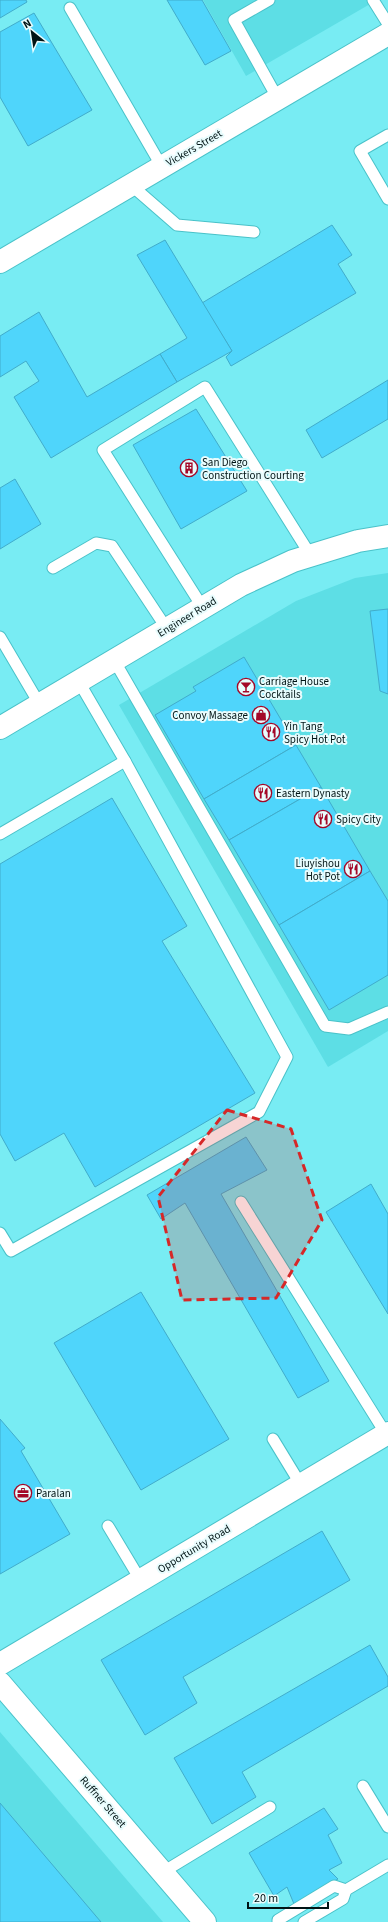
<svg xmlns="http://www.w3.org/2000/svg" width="388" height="1922" font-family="'Source Sans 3',sans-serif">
<rect width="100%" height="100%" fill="#78ecf3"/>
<g fill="#5ddee5">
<path d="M203,0H377L246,76Z"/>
<path d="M388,573V1031L328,1067L119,705L296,601L355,578Z"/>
<path d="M0,1732L163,1922H0Z"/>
</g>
<g fill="#4fd5fb" stroke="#41accb">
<path d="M0,0H26L27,2L0,18Z"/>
<path d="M167,0H202L231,51L205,65Z"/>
<path d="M34,13L92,110L28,146L0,97V32Z"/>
<path d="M332,225L352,255L338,264L356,293L231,366L226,357L232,351L202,303Z"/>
<path d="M165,240L232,351L177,382L160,354L187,338L137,255Z"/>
<path d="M39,312L87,397L160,354L177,382L51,458L14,397L39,381L26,361L0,377V336Z"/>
<path d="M388,380V419L322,458L306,430Z"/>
<path d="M196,409L247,491L181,529L133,445Z"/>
<path d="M15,479L41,524L0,549V488Z"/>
<path d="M388,609V694L380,691L370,611Z"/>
<path d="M244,657L296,745L204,799L155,715L196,691L193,687Z"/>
<path d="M296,745L321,787L229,840L204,799Z"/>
<path d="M321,787L370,871L279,925L229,840Z"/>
<path d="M112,798L187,926L162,941L255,1093L95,1187L64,1133L15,1161L0,1134V864Z"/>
<path d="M370,871L388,901V975L329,1010L279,925Z"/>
<path d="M246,1137L267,1170L221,1194L329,1381L298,1398L185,1203L161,1219L147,1195Z"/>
<path d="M371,1184L388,1214V1314L326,1212Z"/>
<path d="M141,1292L229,1439L141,1490L54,1343Z"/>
<path d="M0,1419L25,1448L21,1451L70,1534L0,1574Z"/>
<path d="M322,1531L350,1580L183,1677L197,1703L145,1735L101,1660Z"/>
<path d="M370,1645L388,1677V1686L242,1772L256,1797L212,1824L174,1758Z"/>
<path d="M0,1803L101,1922H0Z"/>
<path d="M324,1808L338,1829L328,1835L342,1863L329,1870L338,1879L294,1904L287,1887L274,1896L249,1853Z"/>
</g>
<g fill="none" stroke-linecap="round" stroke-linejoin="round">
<defs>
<g id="service">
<path d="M269,0L234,20L278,99"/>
<path d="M373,0L388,24"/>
<path d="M70,8L162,167"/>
<path d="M388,135L360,151L388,199"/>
<path d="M131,185L177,225L254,232"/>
<path d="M53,568L96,543L112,546L167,629"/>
<path d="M203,608L103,450L205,387L311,556"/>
<path d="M0,637L40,705"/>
<path d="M114,660L325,1026L349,1029L388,1012"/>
<path d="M0,834L125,761"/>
<path d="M241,1202L386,1434"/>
<path d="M0,1233L11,1251L259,1112L287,1057L125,761L79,682"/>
<path d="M273,1439L301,1485"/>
<path d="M108,1526L141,1581"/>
<path d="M363,1786L388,1827"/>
<path d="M163,1872L270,1807"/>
<path d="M278,1922V1920L334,1886L346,1890"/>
<path d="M304,1922L343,1899L346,1890L388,1865"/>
</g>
<g id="minor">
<path d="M0,262L388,34"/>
<path d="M0,728L241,585L293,561L358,541L388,536"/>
</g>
<g id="tertiary">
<path d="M0,1664L388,1433"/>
<path d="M0,1683L205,1922"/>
</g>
</defs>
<use href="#service" stroke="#4ac2c9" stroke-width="13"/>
<use href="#minor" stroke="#4ac2c9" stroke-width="24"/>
<use href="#tertiary" stroke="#4ac2c9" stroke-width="24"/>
<use href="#service" stroke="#fff" stroke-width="11"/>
<use href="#minor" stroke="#fff" stroke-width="22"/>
<use href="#tertiary" stroke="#fff" stroke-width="22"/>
</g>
<path fill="#d62828" fill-opacity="0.2" stroke="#d62828" stroke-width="3" stroke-dasharray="8 5" stroke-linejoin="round" d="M227,1110L291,1129L322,1220L276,1298L182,1300L158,1197Z"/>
<defs>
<symbol id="building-ring" viewBox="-11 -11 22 22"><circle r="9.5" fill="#e8fcfd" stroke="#a40828" stroke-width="1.5"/><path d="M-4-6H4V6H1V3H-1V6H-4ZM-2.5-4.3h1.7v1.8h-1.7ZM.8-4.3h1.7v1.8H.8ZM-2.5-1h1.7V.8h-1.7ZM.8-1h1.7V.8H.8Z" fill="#a40828"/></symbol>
<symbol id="bar-ring" viewBox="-11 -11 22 22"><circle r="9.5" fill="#e8fcfd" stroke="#a40828" stroke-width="1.5"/><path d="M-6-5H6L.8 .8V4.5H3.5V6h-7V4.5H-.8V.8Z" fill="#a40828"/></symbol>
<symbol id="shop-ring" viewBox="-11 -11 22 22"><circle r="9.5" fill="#e8fcfd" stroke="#a40828" stroke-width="1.5"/><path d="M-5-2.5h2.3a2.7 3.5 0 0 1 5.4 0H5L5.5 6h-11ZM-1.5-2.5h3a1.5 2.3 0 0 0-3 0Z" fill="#a40828"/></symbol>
<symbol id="restaurant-ring" viewBox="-11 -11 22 22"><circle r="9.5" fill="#e8fcfd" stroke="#a40828" stroke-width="1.5"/><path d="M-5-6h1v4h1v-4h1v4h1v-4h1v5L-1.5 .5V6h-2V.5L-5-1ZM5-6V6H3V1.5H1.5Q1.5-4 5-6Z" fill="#a40828"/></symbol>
<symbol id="office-ring" viewBox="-11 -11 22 22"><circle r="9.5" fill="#e8fcfd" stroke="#a40828" stroke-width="1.5"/><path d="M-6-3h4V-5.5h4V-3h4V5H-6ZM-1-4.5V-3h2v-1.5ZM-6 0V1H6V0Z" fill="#a40828"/></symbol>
</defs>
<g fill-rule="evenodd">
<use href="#building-ring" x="179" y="458" width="20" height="20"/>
<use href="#bar-ring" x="236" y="677" width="20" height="20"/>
<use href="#shop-ring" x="251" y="705" width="20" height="20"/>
<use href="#restaurant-ring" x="261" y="722" width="20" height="20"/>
<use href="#restaurant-ring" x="253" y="783" width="20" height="20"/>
<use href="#restaurant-ring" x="313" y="809" width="20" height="20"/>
<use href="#restaurant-ring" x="343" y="859" width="20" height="20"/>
<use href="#office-ring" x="13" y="1483" width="20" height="20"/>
</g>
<g text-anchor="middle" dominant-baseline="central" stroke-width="4" stroke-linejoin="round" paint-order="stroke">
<g font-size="11" fill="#001415" stroke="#e8fcfd">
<text transform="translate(194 148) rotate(-30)">Vickers Street</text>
<text transform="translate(187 617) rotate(-31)">Engineer Road</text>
<text transform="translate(194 1549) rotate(-31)">Opportunity Road</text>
<text transform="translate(103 1802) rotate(49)">Ruffner Street</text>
</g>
<g font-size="11" fill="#001415" stroke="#e8fcfd" text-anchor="start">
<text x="202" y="462">San Diego<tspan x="202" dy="13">Construction Courting</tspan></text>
<text x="259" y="681">Carriage House<tspan x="259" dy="13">Cocktails</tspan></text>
<text x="248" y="715" text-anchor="end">Convoy Massage</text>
<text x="284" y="726">Yin Tang<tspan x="284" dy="13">Spicy Hot Pot</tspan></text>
<text x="276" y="793">Eastern Dynasty</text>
<text x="336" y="819">Spicy City</text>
<text x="340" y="863" text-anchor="end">Liuyishou<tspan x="340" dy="13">Hot Pot</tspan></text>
<text x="36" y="1493">Paralan</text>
</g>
</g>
<g transform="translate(32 32) rotate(330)" stroke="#e8fcfd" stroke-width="3" paint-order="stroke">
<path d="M0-3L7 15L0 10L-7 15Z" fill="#001415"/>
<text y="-6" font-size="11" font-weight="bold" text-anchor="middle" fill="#001415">N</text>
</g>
<path d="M248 1902v6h80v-6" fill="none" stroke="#001415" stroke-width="2"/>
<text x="254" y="1902" font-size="12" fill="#001415" stroke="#e8fcfd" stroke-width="3" paint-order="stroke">20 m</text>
</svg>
